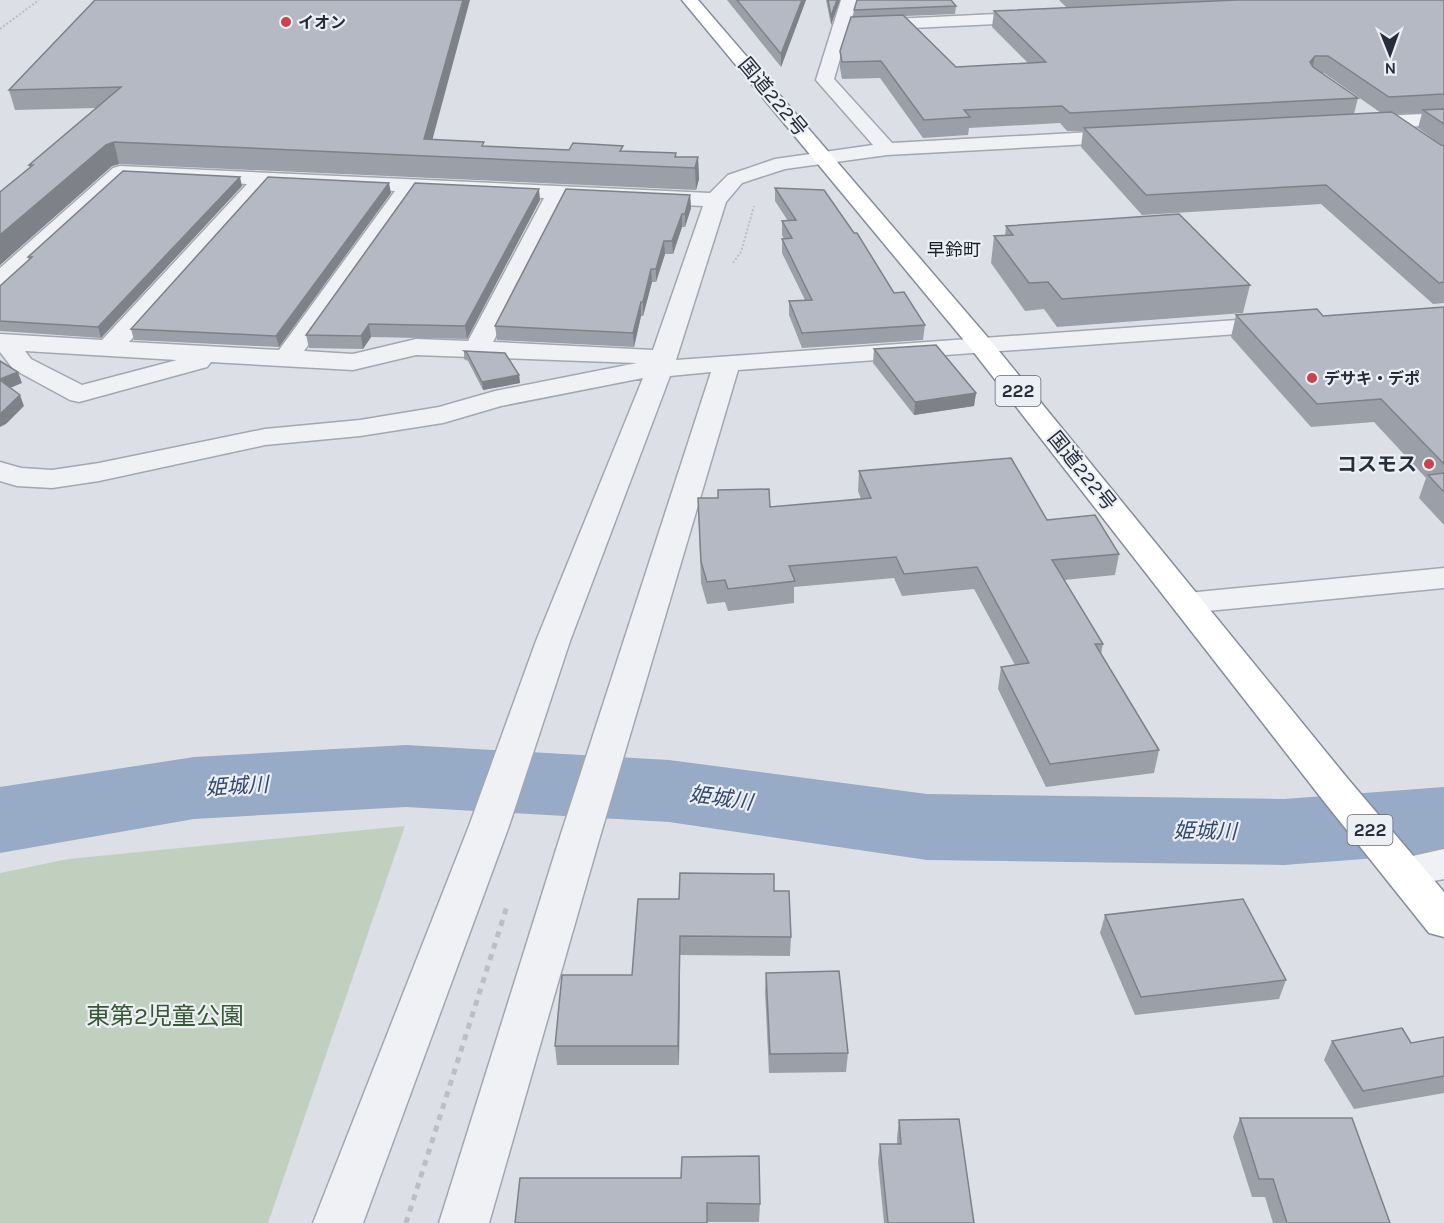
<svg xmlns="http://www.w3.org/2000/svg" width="1444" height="1223" font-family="Karla,'Noto Sans JP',sans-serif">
<rect width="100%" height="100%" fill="#dce0e6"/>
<path fill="#c1d0be" d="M405,826L268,1223H0V873L68,859Z"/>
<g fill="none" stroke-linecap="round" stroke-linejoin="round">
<path fill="#97abc6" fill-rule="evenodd" d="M406,745L669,760L927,794L1284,799L1444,787V853L1284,865L927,860L669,822L406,807L194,819L0,853V787L194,757Z"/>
<defs>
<g id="street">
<path d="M841,0H857L851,21L1038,12L1046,17L1038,22L848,31L834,79L892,143L1128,130L1135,132L1138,136L1135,140L1128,142L887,155L785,169L742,183L726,202L676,360L1278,317L1287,319L1290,324L1287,329L1278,331L738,370L599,840L489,1223H439L559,840L711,372L670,376L570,641L509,826L363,1223H313L469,826L536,641L643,378L501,406L443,423L360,436L265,445L99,481L52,488L17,486L0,481V462L21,468L52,470L99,463L265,429L360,420L439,407L495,391L637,363L416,355L353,370L211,362L207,367L79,402L70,400L13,369L0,352V334L102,340L247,184L125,178L8,285L0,287V268L113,168L120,166L710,193L728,175L775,159L873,145L816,80ZM269,185L395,191L279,350L129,342ZM415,192L544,198L468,341L416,339L353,354L304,351ZM565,199L703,206L653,350L493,342ZM25,351L177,360L82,385L31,359Z"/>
<path d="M1444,113V125L1362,129L1355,127L1352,123L1355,119L1362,117Z"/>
<path d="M1444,568V588L1187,613L1175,610L1171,603L1175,596L1187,593Z"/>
<path d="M1444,849V879L1404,887L1390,883L1384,872L1390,861Z"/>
</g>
<path id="highway" d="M682,0H698L990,340L1348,779L1444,892V937L1429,933L1322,799L972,350Z"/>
</defs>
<use href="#street" stroke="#a2a7b0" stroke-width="3"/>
<use href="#highway" stroke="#848c9d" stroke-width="3"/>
<g stroke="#bbbec5" stroke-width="2" stroke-dasharray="2 2" stroke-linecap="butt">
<path d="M0,29L39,0"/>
<path d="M733,263L741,252L754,206"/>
</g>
<path stroke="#bbbec5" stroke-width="5" stroke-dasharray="6 6" stroke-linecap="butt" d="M406,1223L508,903"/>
<use href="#street" fill="#eff1f5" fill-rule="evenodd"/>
<use href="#highway" fill="#fff" fill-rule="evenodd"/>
</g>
<g fill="#9b9fa8" fill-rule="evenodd">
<path d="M95,0L432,140L485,146L569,150L623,151L676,157H698L699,179L696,190L119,164L112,166L0,265V192L30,168L29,165L97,108L15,110L9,90Z"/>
<path d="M727,0H806L781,67Z"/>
<path d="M826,0H840L831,25Z"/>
<path d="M1059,0H1444V303L1433,304L1321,204L1142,215L1081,147L1083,131H1067L1060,123L969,128L968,135L923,138L880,78L842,79L840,68V51L854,17V10L956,6L955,14L905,16L956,67L1028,63L992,27L994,11L1067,8ZM1322,73H1324L1381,113L1354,114L1358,98ZM1422,113L1418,128L1443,146L1395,114Z"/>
<path d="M242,186L101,338L0,331V286L29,260L28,257Z"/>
<path d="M775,188L894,293L925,325L923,340L802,348L789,315V301L805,300L782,253V239H784L782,235V221H788L775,201Z"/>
<path d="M391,193L279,347L134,340L131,329Z"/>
<path d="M690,195L691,208L685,227H682L673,254H665L656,282H652L643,316H641L634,347L497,340L495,326Z"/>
<path d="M540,200L467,339L371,337L363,349L309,348L306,335Z"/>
<path d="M1006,226L1250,285L1243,313L1057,327L1044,309L1025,311L991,263L994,236H1005Z"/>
<path d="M1444,307V525L1419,498L1426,478L1374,422L1311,427L1231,337L1236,315L1323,316Z"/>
<path d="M874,349L976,393L974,406L914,415L873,363Z"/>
<path d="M464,351L519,375L520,383L483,390L468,361L464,359Z"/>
<path d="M859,471L1047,520L1119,554L1115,575L1064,580L1103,644L1101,654L1159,750L1154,773L1046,787L998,689L1001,667L1015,665L974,589L902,596L894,578L794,587V603L728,611L725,602L707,604L701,583L698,498L770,507L861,499L858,491Z"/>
<path d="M774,891L791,937L790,956L680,955L679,1065H557L555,1046L632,975L679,899Z"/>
<path d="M1105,915L1286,980L1279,999L1135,1015L1100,933Z"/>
<path d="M766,973L848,1053L846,1072L769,1073L765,991Z"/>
<path d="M1444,1037V1093L1354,1109L1324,1060L1332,1041L1411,1043Z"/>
<path d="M1240,1118L1390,1223H1273L1265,1197H1252L1233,1137Z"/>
<path d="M899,1120L974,1223H884L878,1162L880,1144H897V1138Z"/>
<path d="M520,1178L760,1204L759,1222H707Z"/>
</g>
<g fill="#7e8288">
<path d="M463,0H470L428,156L424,139Z"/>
<path d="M802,0H806L781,67V54Z"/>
<path d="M837,0H840L831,25V16Z"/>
<path d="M1315,56L1311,73L1310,62Z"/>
<path d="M114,142L119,164L112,166L0,265V235L106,145Z"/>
<path d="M698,157L699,179L696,190L695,168Z"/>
<path d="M240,177L242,186L101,338L98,327Z"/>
<path d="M389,183L391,193L279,347L276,336Z"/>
<path d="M539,189L540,200L467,339L465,326Z"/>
<path d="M690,195L691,208L685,227V214Z"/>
<path d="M682,214V227L673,254L672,241Z"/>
<path d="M664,241L665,254L656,282V269Z"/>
<path d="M651,269L652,282L643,316V302Z"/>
<path d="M641,302V316L634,347L633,333Z"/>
<path d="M369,324L371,337L363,349L361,336Z"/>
<path d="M18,372L22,383L3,391L0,379Z"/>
<path d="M519,375L520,383L483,390L482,382Z"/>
<path d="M976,393L974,406L914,415L915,402Z"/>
<path d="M20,395L24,406L6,424L0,427V414Z"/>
<path d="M680,936V955L679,1065L678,1046Z"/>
</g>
<g fill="#b4b9c3" stroke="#7e8288" stroke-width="1.5">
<path d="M95,0H463L424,139L484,142L482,146L569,150L573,143L623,146L620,151L676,153L675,157H698L695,168L114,142L106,145L0,235V192L33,165H29L121,87L9,90Z"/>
<path d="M737,0H802L781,54Z"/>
<path d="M828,0H837L831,16Z"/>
<path d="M857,0H951L956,6L854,10Z"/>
<path d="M1236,0H1444V94L1389,97L1328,56H1315L1310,62L1313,67L1358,98L1070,113L1062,106L964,110L970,117L924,120L881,61L842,62L840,51L851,17L903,15L956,67L1046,62L994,11Z"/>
<path d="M1444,109V124L1423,110Z"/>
<path d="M1392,112L1441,145L1444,146V282L1439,283L1326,185L1146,195L1084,128Z"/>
<path d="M123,171L240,177L98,327L0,321V286L32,257H28Z"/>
<path d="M268,177L389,183L276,336L131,329Z"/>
<path d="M415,183L539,189L465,326L369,324L361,336L306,335Z"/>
<path d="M775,188L824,190L854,233H857L894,293L904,292L925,325L802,333L789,301L812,300L782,239L792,238L782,221L796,220Z"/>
<path d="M566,189L690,195L685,214H682L672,241H664L656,269H651L643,302H641L633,333L495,326Z"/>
<path d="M1179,214L1250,285L1062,299L1048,282L1029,283L994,236L1013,235L1006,226Z"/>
<path d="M1444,307V464L1381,399L1317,404L1236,315L1317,309L1323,316Z"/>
<path d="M936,345L976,393L915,402L874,349Z"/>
<path d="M464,351L505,353L519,375L482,382L467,353Z"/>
<path d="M0,361L18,372L0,379Z"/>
<path d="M0,380L20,395L0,414Z"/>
<path d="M1011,458L1047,520L1095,515L1119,554L1052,560L1103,644H1095L1159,750L1050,764L1001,667L1029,663L977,567L904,574L896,557L789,566L795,581L728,589L725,580L707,582L701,562L698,498H718V490L769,489L770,507L871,498L859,471Z"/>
<path d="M1444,473V492L1428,475Z"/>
<path d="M680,873L774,874V891H789L791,937L680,936L678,1046H555L562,975H632L638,899H679Z"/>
<path d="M1243,899L1286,980L1141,997L1105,915Z"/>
<path d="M839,971L848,1053L770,1054L766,973Z"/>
<path d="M1402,1028L1411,1043L1444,1037V1076L1363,1091L1332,1041Z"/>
<path d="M1240,1118H1352L1390,1223H1287L1273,1179H1259Z"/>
<path d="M959,1119L974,1223H888L880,1144H901L899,1120Z"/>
<path d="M759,1156L760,1204L707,1203V1223H515L520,1178H681L682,1157Z"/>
</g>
<g fill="#cb424d" stroke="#eceff4" stroke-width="2">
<circle cx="286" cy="22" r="6"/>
<circle cx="1312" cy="378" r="6"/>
<circle cx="1429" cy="464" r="6"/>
</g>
<g text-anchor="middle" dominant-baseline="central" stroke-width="4.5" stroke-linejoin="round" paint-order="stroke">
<g font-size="16" font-weight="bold" fill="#262d3c" stroke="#eceff4" text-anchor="start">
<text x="298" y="22">イオン</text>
<text x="1324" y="378">デサキ・デポ</text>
</g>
<g font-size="18" fill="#191e2d" stroke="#eceff4">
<text x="954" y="250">早鈴町</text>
</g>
<g fill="#eceff4" stroke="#616773" stroke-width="1.5">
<rect x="995.5" y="376" width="45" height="30" rx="4.5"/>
<rect x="1347.5" y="815" width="45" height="30" rx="4.5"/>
</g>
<g font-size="18" font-weight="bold" fill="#262d3c">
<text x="1018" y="391">222</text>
<text x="1370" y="830">222</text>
</g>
<g font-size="20" fill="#262d3c" stroke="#eceff4">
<text transform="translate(773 97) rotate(50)">国道222号</text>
<text transform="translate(1082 471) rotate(51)">国道222号</text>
</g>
<g font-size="20" font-weight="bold" fill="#262d3c" stroke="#eceff4" text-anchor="end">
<text x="1417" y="464">コスモス</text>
</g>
<g font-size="21" font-style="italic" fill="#32496f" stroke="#eceff4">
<text transform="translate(237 786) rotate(-3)">姫城川</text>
<text transform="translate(721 798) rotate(8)">姫城川</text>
<text transform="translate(1205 831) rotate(1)">姫城川</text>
</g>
<g font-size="24" fill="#385834" stroke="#eceff4">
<text x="165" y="1016">東第2児童公園</text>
</g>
</g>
<g transform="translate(1390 54) rotate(179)" stroke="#eceff4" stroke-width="4.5" paint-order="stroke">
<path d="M0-4.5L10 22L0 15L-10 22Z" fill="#262d3c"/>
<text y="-9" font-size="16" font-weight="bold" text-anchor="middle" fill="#262d3c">N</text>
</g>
</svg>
